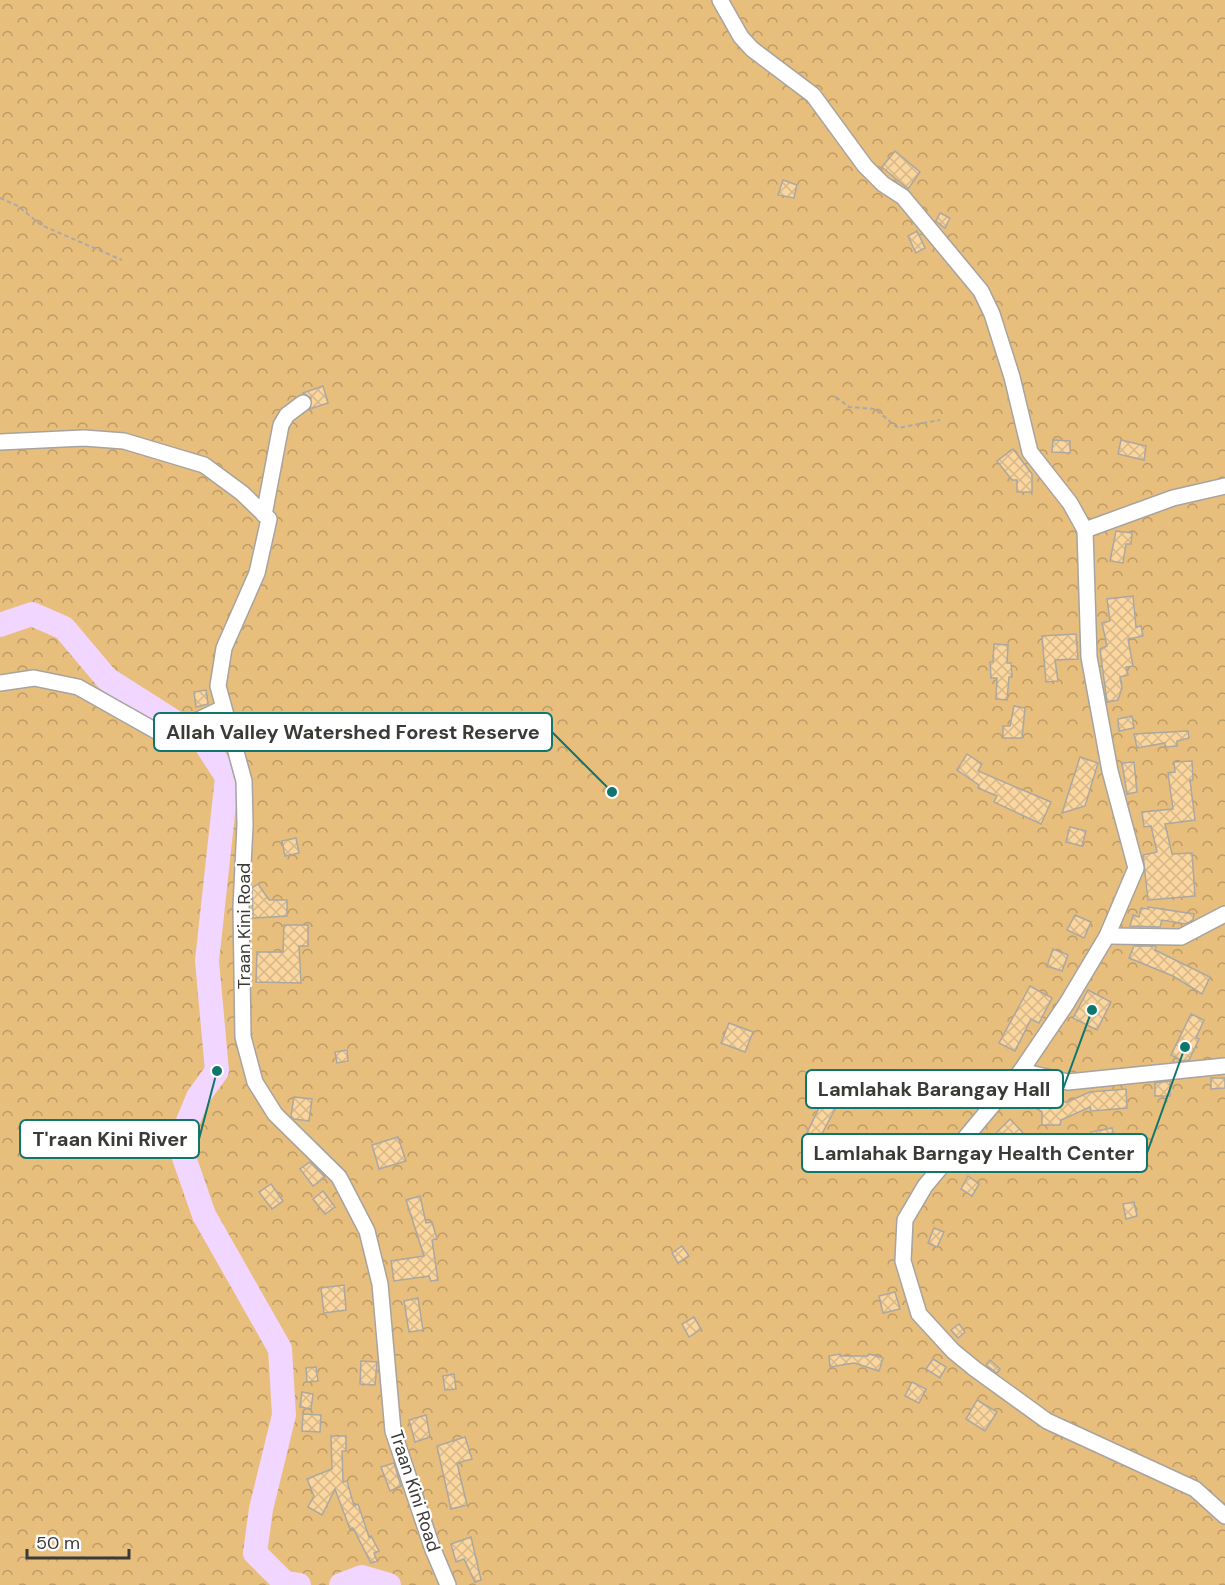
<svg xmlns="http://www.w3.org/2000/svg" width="1225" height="1585" font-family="'DM Sans',sans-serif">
<defs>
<pattern id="park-crowns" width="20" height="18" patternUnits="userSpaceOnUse" patternTransform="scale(1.5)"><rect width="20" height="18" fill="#e8be7d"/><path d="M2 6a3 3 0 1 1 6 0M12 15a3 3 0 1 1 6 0" fill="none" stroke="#bd9b67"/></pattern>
<pattern id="building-cross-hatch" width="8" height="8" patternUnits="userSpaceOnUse" patternTransform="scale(1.5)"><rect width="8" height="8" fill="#fad59e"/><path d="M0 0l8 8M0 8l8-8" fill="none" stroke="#d7b889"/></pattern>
</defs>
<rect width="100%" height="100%" fill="#fdf8f2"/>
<rect fill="url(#park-crowns)" x="0" y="0" width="1225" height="1585"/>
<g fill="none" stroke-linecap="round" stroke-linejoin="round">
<g stroke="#f1d6ff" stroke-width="24">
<path d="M0,625L32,614L64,628L107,679L203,740L227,777L207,961L217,1071L198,1097L179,1143L204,1215L280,1349L284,1415L261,1509L255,1553L285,1583L299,1585"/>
<path d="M341,1585L362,1577L389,1585"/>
</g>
</g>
<g fill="url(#building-cross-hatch)" stroke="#aba7a1" stroke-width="1.5">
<path d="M895,151L920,172L908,189L882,167Z"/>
<path d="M783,180L797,185L794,198L778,195Z"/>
<path d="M940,213L950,218L945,228L936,221Z"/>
<path d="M917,231L925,248L916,253L908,236Z"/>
<path d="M323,386L328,403L310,409L311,398L303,393Z"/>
<path d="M1053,440L1070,441V453L1052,452Z"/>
<path d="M1121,440L1146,446L1144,460L1118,454Z"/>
<path d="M1013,449L1032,474V492H1017V480H1012L997,461Z"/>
<path d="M1116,531L1132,533L1131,544H1126L1123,563L1110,561Z"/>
<path d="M1133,596L1136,627L1141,626L1143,636L1128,639L1133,666L1126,667L1128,675L1120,677L1122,688L1118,700L1107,702L1100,649L1107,646L1102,623L1110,621L1107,599Z"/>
<path d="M1076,634L1078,659L1055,660L1058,681L1046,682L1042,636Z"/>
<path d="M994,644L1008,645L1007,663H1011L1012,677H1009L1007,700L996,699L997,678H991L990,662H993Z"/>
<path d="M206,690L208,704L196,707L194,692Z"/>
<path d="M1014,706L1025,708L1022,738H1003V726H1010Z"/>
<path d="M1132,716L1134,728L1119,731L1118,719Z"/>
<path d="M1188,731L1189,738L1177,741V746L1165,747V743L1137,748L1134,734Z"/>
<path d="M967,754L982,764L978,771L1051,802L1041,824L994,802L997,796L978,788L979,785L957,770Z"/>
<path d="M1080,757L1098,763L1085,806L1062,813Z"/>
<path d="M1192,761L1193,780H1190L1195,820L1165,824L1172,854L1192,853L1195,896L1148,900L1143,855L1157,852L1151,826L1144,827L1142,812L1173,809L1168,773L1175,772L1174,762Z"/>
<path d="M1134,762L1137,792L1127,794L1122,763Z"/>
<path d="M1070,827L1086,831L1082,846L1066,842Z"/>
<path d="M296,838L299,853L285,856L282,841Z"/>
<path d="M258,884L269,900H287V916L253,918L252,888Z"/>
<path d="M1148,907L1194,914L1193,920L1186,924L1162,920L1160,927L1130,926L1133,915L1139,917L1141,908L1148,909Z"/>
<path d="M1075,915L1091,922L1084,938L1067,930Z"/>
<path d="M284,925H308V946H299L301,983L256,982L257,952H283Z"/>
<path d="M1134,946H1156L1155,950L1210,977L1202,994L1173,976L1129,958Z"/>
<path d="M1053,949L1068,955L1062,971L1047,966Z"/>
<path d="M1030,986L1052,998L1039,1023L1031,1019L1015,1051L999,1043Z"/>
<path d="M1088,990L1111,1002L1097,1030L1073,1018Z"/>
<path d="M1191,1014L1204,1020L1196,1038L1199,1039L1189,1060L1182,1061L1171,1055Z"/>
<path d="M729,1023L753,1032L745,1052L721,1043Z"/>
<path d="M347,1050L348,1061L337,1063L335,1052Z"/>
<path d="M1211,1078H1225V1088L1211,1089Z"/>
<path d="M1170,1081V1096H1155V1083Z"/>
<path d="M1031,1084L1045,1092L1040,1101L1067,1102L1090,1092L1126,1089L1127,1108L1091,1111L1090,1107L1061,1120L1060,1125H1042V1112L1022,1099Z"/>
<path d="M828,1089L842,1096L818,1141L806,1135Z"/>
<path d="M294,1097L312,1099L309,1121L294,1119L291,1116Z"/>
<path d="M1010,1119L1026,1136L1008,1154L992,1137Z"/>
<path d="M1112,1128L1115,1143L1093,1147L1091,1132Z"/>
<path d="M398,1137L406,1161L379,1169L372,1145Z"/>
<path d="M310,1162L325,1177L313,1186L300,1169Z"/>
<path d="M968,1176L979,1184L972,1196L961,1189Z"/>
<path d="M271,1184L283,1201L272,1209L259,1192Z"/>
<path d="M323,1191L335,1207L325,1214L313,1199Z"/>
<path d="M420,1196L426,1223L432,1222L437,1239L432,1240L438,1280L431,1281L429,1276L394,1281L391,1261L424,1256L406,1200Z"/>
<path d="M1134,1202L1137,1216L1126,1219L1123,1204Z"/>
<path d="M934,1228L944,1232L937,1247L928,1243Z"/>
<path d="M682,1246L689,1256L678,1263L672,1253Z"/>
<path d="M344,1285L346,1310L324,1313L321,1288Z"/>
<path d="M895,1292L900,1309L883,1313L879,1296Z"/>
<path d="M418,1298L423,1330L409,1332L404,1301Z"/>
<path d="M694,1317L701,1329L689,1337L682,1324Z"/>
<path d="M959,1324L965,1332L958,1338L951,1330Z"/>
<path d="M840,1354L841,1356H868L869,1354L883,1358L879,1371L854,1363L830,1367L829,1356Z"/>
<path d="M933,1359L946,1367L940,1378L926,1369Z"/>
<path d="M990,1360L1000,1369L997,1373L986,1365Z"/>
<path d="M361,1361L377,1362L375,1385L360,1384Z"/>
<path d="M316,1367L318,1381L307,1382L306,1368Z"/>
<path d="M454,1374L456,1389L445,1390L443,1376Z"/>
<path d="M912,1382L926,1389L919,1403L905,1396Z"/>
<path d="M302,1392L313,1394L311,1409L300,1407Z"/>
<path d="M977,1400L997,1412L985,1431L966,1419Z"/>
<path d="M303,1414L321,1415L320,1432L302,1431Z"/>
<path d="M426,1415L430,1437L415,1442L409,1420Z"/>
<path d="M331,1436H346V1451H342L343,1482L347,1481L354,1506L358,1504L369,1537L371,1536L379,1551L374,1553L377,1561L371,1563L353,1528L350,1529L335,1489L322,1515L308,1507L314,1496L307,1479L332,1469Z"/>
<path d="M465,1437L472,1459L457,1463L467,1505L451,1509L437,1446Z"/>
<path d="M394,1463L401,1486L390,1491L381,1467Z"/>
<path d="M471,1537L481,1580L475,1582L464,1559L456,1562L451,1544Z"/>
</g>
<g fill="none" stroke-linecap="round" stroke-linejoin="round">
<defs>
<g id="minor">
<path d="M720,0L741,37L752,49L813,95L865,166L883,184L903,197L981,291L992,314L1012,377L1030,452L1070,503L1085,530"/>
<path d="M0,442L84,438L124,441L204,465L242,493L269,519L257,573L224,648L218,686L244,781L245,825L241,907L243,1037L255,1082L275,1114L339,1177L367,1231L380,1284L393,1431L432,1547L448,1585"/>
<path d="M1225,486L1173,498L1085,530L1089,657L1110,771L1136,868L1107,936L1067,1003L1021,1071L925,1186L905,1220L903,1261L919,1314L953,1351L975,1369L1047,1421L1195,1489L1225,1516"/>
<path d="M264,515L281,425L287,415L303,403"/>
<path d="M0,683L34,678L78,687L165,736L223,708"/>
<path d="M1107,936L1181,937L1225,914"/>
<path d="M1021,1071L1068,1082L1225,1066"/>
</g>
</defs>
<use href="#minor" stroke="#a7a39e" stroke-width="18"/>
<g stroke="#aca9a4" stroke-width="2" stroke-dasharray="4.5 3" stroke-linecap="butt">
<path d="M0,198L18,206L41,225L122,260"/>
<path d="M836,397L849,407L875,409L898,428L940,420"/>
</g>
<use href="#minor" stroke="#fff" stroke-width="15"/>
</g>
<g text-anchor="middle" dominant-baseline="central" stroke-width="4.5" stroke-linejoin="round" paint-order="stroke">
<g font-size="18" fill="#3b3a37" stroke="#fff">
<text transform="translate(244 926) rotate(-90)">Traan Kini Road</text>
<text transform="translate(415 1491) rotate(72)">Traan Kini Road</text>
</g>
</g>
<path fill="none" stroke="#0f766e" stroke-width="2" d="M612 792L552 732M1092 1010L1063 1089M217 1071L199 1139M1185 1047L1147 1153"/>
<g fill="#0f766e" stroke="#fff" stroke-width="2">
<circle cx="612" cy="792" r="6"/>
<circle cx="1092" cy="1010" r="6"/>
<circle cx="217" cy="1071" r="6"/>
<circle cx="1185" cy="1047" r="6"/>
</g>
<g fill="#fff" stroke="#0f766e" stroke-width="2">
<rect x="154" y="713" width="398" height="38" rx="6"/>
<rect x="806" y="1070" width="257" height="38" rx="6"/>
<rect x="20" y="1120" width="179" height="38" rx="6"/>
<rect x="802" y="1134" width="345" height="38" rx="6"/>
</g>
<g font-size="20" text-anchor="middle" font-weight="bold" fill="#3b3a37">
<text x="353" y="739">Allah Valley Watershed Forest Reserve</text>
<text x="934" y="1096">Lamlahak Barangay Hall</text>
<text x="110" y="1146">T'raan Kini River</text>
<text x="974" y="1160">Lamlahak Barngay Health Center</text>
</g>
<path d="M27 1549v9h102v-9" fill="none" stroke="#3b3a37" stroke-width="3"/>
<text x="36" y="1549" font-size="18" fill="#3b3a37" stroke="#ffffff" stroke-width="4.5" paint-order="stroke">50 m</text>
</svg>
